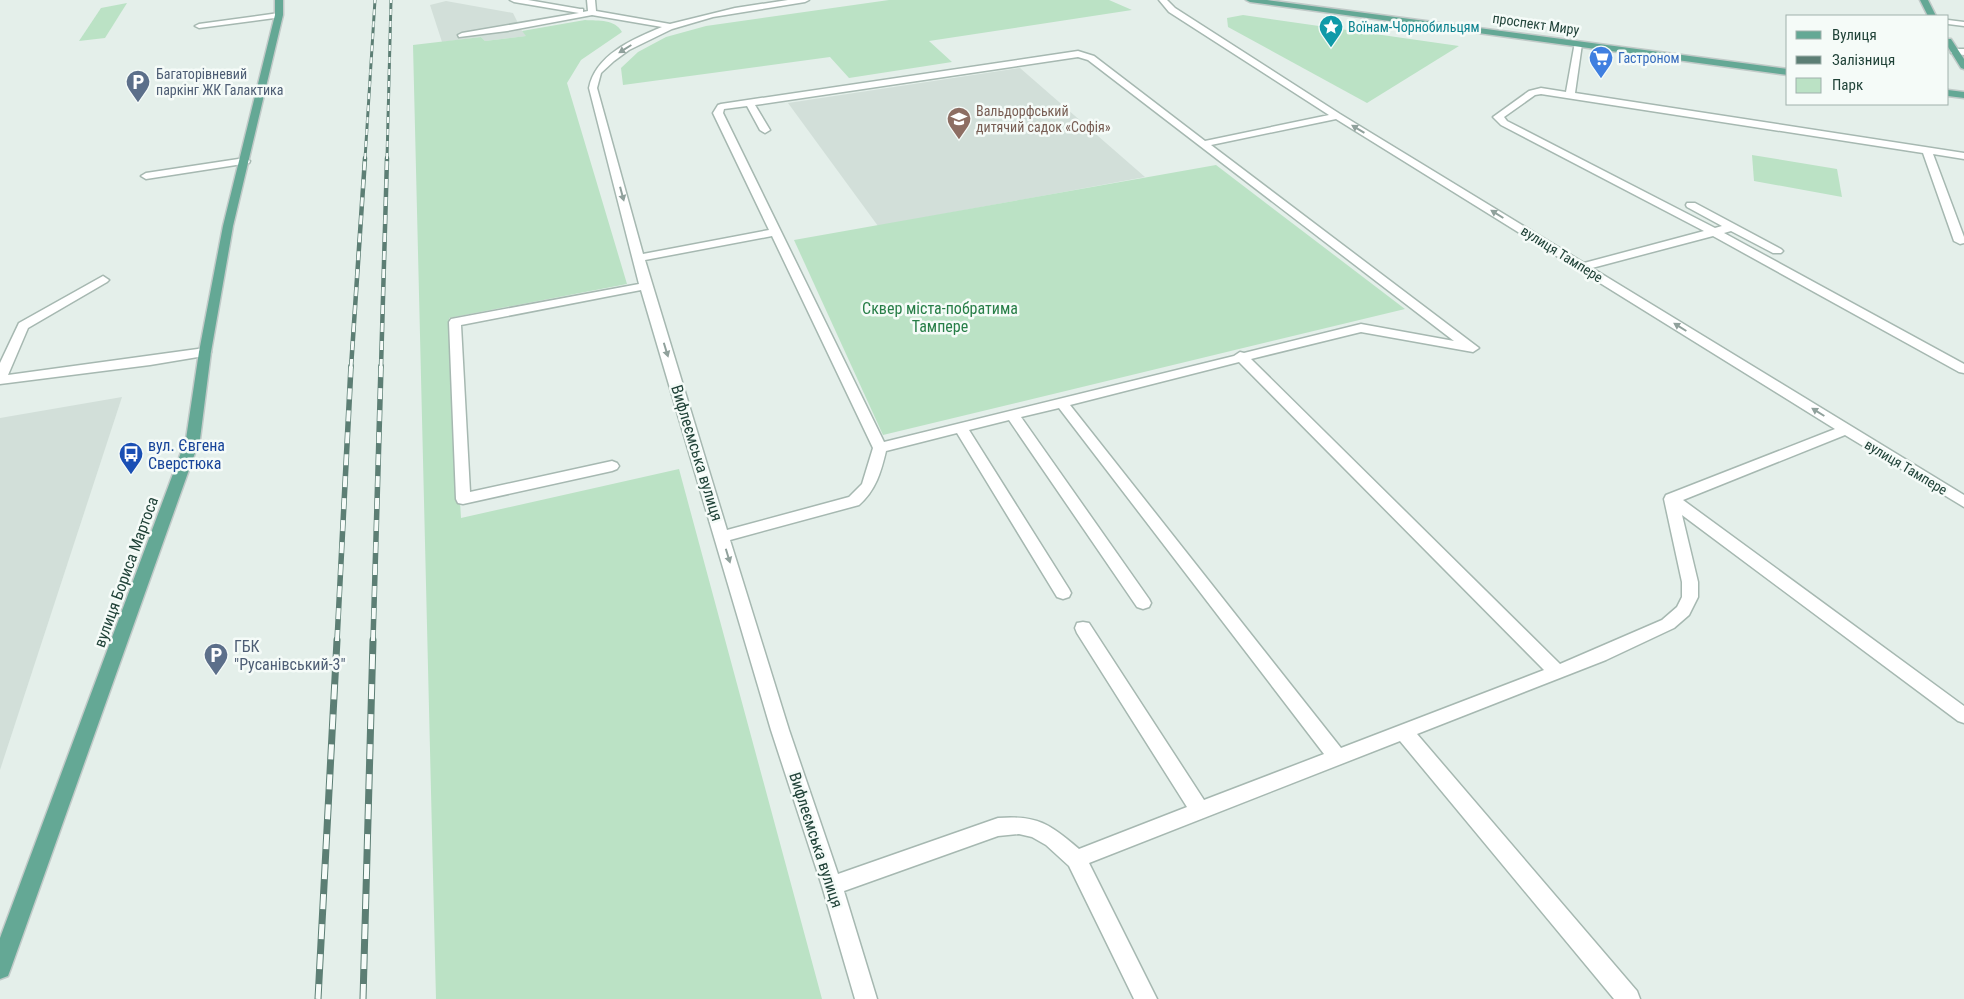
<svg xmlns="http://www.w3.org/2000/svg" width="1964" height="999" font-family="'Roboto Condensed',sans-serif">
<rect width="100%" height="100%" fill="#e4efea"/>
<g fill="#d2dfd9">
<path d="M446,1L513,13L522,31L527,36L485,41L481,37L442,42L430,5Z"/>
<path d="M1020,68L1145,177L878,226L788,103Z"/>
<path d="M122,397L0,770V418Z"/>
</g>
<g fill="#bbe2c5">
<path d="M889,0H1109L1132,10L929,41L952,62L849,78L830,57L623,85L621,68L638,52L666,37L706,26Z"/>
<path d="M127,3L105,38L79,41L101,8Z"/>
<path d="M1243,15L1459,46L1367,103L1228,27L1227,18Z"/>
<path d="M585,20C599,21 615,19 622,32L581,60L567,83L627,284L449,318L461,518L679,469L822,999H436L413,45L481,37L485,41L526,36L522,31Z"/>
<path d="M1752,155L1837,169L1842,197L1754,181Z"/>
<path d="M1216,165L1405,309L883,435L794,240Z"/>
</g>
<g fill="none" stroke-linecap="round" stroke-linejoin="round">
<defs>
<g id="minor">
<path d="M510,0H528L580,9H583V12L588,11L587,0H595L596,11L670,24L735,8L788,0H809L805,2L713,17L672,29L629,50L614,61L601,73L597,88L643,254L769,230L713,113L718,105L721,104L1078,51L1094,56L1205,141L1329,115L1169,12L1159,0H1167L1175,8L1340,114L1584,263L1704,231L1501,125L1493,117L1529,91L1541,88L1566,92L1575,42L1582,44L1575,93L1964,153V159L1933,154L1964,237V243L1960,244L1954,241L1923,153L1541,94L1535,95L1504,117L1507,121L1715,228L1722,226L1687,207L1686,205L1687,203H1695L1781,249L1783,251L1781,253H1773L1731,231L1724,233L1964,364V373L1959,372L1713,236L1592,268L1964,495V507L1845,435L1683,500L1964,706V723L1958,721L1682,515L1698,582V597L1689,615L1674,628L1606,660L1417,734L1637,991L1640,999H1614L1400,741L1089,863L1157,999H1134L1069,866L1046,845L1032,837L1019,834L998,836L844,891L877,999H855L822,886L771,730L641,290L461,325L470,492L612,461L617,463L619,466L617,469L612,471L463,504L458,503L456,499L449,322L451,319L639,284L589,88C595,55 633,39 662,27L592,15L507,31L459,37L458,35L462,33L579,13L514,2ZM1078,57L1088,60L1454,341L1361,324L1244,353L1240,352L1234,356L884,442L723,113L724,109L747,106L760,130L765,133L770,130L755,105ZM1336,119L1835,429L1666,495L1664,499L1682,582V597L1677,607L1662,620L1560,664L1251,359L1361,332L1473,352L1479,348L1211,145ZM772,236L873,448L862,484L849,497L727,530L645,260ZM1239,362L1544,670L1341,748L1070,405ZM1059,408L1324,754L1204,800L1089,623L1083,622L1077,623L1075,628L1077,633L1187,807L1079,849C1050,824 1037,815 998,818L838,874L789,730L730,540L859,505C876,490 881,472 886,451L957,433L1057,597L1063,599L1069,597L1071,593L1069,589L969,430L1009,420L1137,607L1143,609L1149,607L1151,603L1149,599L1021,417Z"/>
<path d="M279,13H282V17L199,28L195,26L199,24Z"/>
<path d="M1948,20L1964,22V26L1948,24Z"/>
<path d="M1951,49H1964V55L1951,53Z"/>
<path d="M245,158L250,161L249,163L146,179L141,176L146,173Z"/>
<path d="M103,276L109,280L107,282L28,328L8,375L205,348L210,349L211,352L210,355L150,365L0,384V363L19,323Z"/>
</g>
<g id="major">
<path d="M275,0H283V15L233,226L211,352L200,439L11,968L8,976L0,979V938L186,439L199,352L223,226L275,15Z"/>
<path d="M1246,0H1267L1788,69V75L1250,2Z"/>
<path d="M1920,0H1928L1936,16H1928Z"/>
<path d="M1948,39H1951L1964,59V69L1961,68L1948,47Z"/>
<path d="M1948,90L1964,92V98L1948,96Z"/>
</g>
</defs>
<use href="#minor" stroke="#a6b8b1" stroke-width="3"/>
<use href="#major" stroke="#c1cac8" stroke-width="3"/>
<use href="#minor" fill="#fff" fill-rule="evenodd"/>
<use href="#major" fill="#64a895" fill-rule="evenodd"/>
<defs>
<g id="rail-far3">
<path d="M365,159L375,0"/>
<path d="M387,159L391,0"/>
</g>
<g id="rail-far2">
<path d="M351,368L365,158"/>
<path d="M381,368L387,158"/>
</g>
<g id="rail-far1">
<path d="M337,641L351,366"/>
<path d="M373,641L381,366"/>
</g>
<g id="rail">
<path d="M318,999L337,640"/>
<path d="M363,999L373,640"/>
</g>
</defs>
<use href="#rail-far3" stroke="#5c7e74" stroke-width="3"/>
<use href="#rail-far2" stroke="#5c7e74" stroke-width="4.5"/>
<use href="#rail-far1" stroke="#5c7e74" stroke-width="5.5"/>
<use href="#rail" stroke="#5c7e74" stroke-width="7"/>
<use href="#rail-far3" stroke="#f5fbf8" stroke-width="2" stroke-dasharray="6" stroke-linecap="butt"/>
<use href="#rail-far2" stroke="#f5fbf8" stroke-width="3" stroke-dasharray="9" stroke-linecap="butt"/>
<use href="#rail-far1" stroke="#f5fbf8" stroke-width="4" stroke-dasharray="11" stroke-linecap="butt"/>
<use href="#rail" stroke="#f5fbf8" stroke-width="5" stroke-dasharray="15" stroke-linecap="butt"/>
</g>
<defs><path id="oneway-solid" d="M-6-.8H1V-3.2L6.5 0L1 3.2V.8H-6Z" transform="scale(1.25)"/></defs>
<g fill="#90a19c">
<use href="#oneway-solid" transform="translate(625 49) rotate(148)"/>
<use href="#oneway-solid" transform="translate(1358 129) rotate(-149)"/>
<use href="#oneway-solid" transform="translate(622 194) rotate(75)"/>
<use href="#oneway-solid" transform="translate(1497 214) rotate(-148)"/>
<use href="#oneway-solid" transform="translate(1680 327) rotate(-148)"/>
<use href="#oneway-solid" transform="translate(666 350) rotate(73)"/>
<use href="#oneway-solid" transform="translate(1818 412) rotate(-148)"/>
<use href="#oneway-solid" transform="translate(728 556) rotate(73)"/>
</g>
<defs>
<symbol id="sight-pin" viewBox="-11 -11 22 30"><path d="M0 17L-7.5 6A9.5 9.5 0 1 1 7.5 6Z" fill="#0f9aa8" stroke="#f5fbf8"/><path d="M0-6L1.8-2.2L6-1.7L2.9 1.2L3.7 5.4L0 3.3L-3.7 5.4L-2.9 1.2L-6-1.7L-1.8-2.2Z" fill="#fff"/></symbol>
<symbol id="supermarket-pin" viewBox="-11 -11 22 30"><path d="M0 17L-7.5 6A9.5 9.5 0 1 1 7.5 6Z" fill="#3f7fe0" stroke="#f5fbf8"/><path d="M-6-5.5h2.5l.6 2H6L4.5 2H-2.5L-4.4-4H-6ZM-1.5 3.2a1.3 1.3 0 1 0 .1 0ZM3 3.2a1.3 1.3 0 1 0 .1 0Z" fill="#fff"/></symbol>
<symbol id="parking-pin" viewBox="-11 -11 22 30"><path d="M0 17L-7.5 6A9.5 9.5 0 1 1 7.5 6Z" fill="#5c6f8a" stroke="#f5fbf8"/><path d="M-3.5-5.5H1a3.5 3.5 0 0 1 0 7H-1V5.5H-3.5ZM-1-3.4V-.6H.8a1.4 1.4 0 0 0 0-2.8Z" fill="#fff"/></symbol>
<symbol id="school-pin" viewBox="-11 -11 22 30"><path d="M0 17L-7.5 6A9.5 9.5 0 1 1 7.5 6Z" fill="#8d6e63" stroke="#f5fbf8"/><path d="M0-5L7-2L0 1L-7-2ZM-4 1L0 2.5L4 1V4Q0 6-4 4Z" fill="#fff"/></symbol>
<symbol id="bus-pin" viewBox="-11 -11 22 30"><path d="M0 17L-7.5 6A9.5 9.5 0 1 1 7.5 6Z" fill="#1a4fb4" stroke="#f5fbf8"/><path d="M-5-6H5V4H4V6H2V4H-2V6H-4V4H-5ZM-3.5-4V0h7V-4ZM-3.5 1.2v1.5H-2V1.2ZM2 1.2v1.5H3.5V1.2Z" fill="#fff"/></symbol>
</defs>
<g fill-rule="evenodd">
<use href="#sight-pin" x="1317" y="13" width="28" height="38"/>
<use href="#supermarket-pin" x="1587" y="44" width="28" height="38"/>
<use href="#parking-pin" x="124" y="68" width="28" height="38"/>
<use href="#school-pin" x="945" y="105" width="28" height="38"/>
<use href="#bus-pin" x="117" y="440" width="28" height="38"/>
<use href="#parking-pin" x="202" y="641" width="28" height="38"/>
</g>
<g text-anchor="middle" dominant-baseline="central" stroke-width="5" stroke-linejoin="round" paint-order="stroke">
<g font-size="14" fill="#214339" stroke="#f5fbf8">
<text transform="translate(1536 24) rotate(8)">проспект Миру</text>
<text transform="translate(1562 254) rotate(32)">вулиця Тампере</text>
<text transform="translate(1906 467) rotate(31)">вулиця Тампере</text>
</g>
<g font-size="14" fill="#0d838f" stroke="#f5fbf8" text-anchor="start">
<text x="1348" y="27">Воїнам-Чорнобильцям</text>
</g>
<g font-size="14" fill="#366cbe" stroke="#f5fbf8" text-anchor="start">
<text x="1618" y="58">Гастроном</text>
</g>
<g font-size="14" fill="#4e5e75" stroke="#f5fbf8" text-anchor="start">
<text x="156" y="74">Багаторівневий<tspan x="156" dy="16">паркінг ЖК Галактика</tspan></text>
</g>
<g font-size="14" fill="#785e54" stroke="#f5fbf8" text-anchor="start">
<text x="976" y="111">Вальдорфський<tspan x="976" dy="16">дитячий садок «Софія»</tspan></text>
</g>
<g font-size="16" fill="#277e47" stroke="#f5fbf8">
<text x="940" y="308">Сквер міста-побратима<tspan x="940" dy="18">Тампере</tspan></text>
</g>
<g font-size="16" fill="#164399" stroke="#f5fbf8" text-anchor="start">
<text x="148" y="445">вул. Євгена<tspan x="148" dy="18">Сверстюка</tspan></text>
</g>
<g font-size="16" fill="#214339" stroke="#f5fbf8">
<text transform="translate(697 453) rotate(73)">Вифлеємська вулиця</text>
<text transform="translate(126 572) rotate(-70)">вулиця Бориса Мартоса</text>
<text transform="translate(816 840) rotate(72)">Вифлеємська вулиця</text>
</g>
<g font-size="16" fill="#4e5e75" stroke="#f5fbf8" text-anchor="start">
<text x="234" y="646">ГБК<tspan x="234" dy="18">"Русанівський-3"</tspan></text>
</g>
</g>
<rect x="1786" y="15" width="162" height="90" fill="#f5fbf8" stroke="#a0b1ac"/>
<rect x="1796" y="31" width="25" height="8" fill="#64a895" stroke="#a0b1ac"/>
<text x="1832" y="40" font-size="15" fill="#214339">Вулиця</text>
<rect x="1796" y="56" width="25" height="8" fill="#5c7e74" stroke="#a0b1ac"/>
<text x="1832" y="65" font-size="15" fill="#214339">Залізниця</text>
<rect x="1796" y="78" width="25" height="15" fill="#bbe2c5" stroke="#a0b1ac"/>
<text x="1832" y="90" font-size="15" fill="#214339">Парк</text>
</svg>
